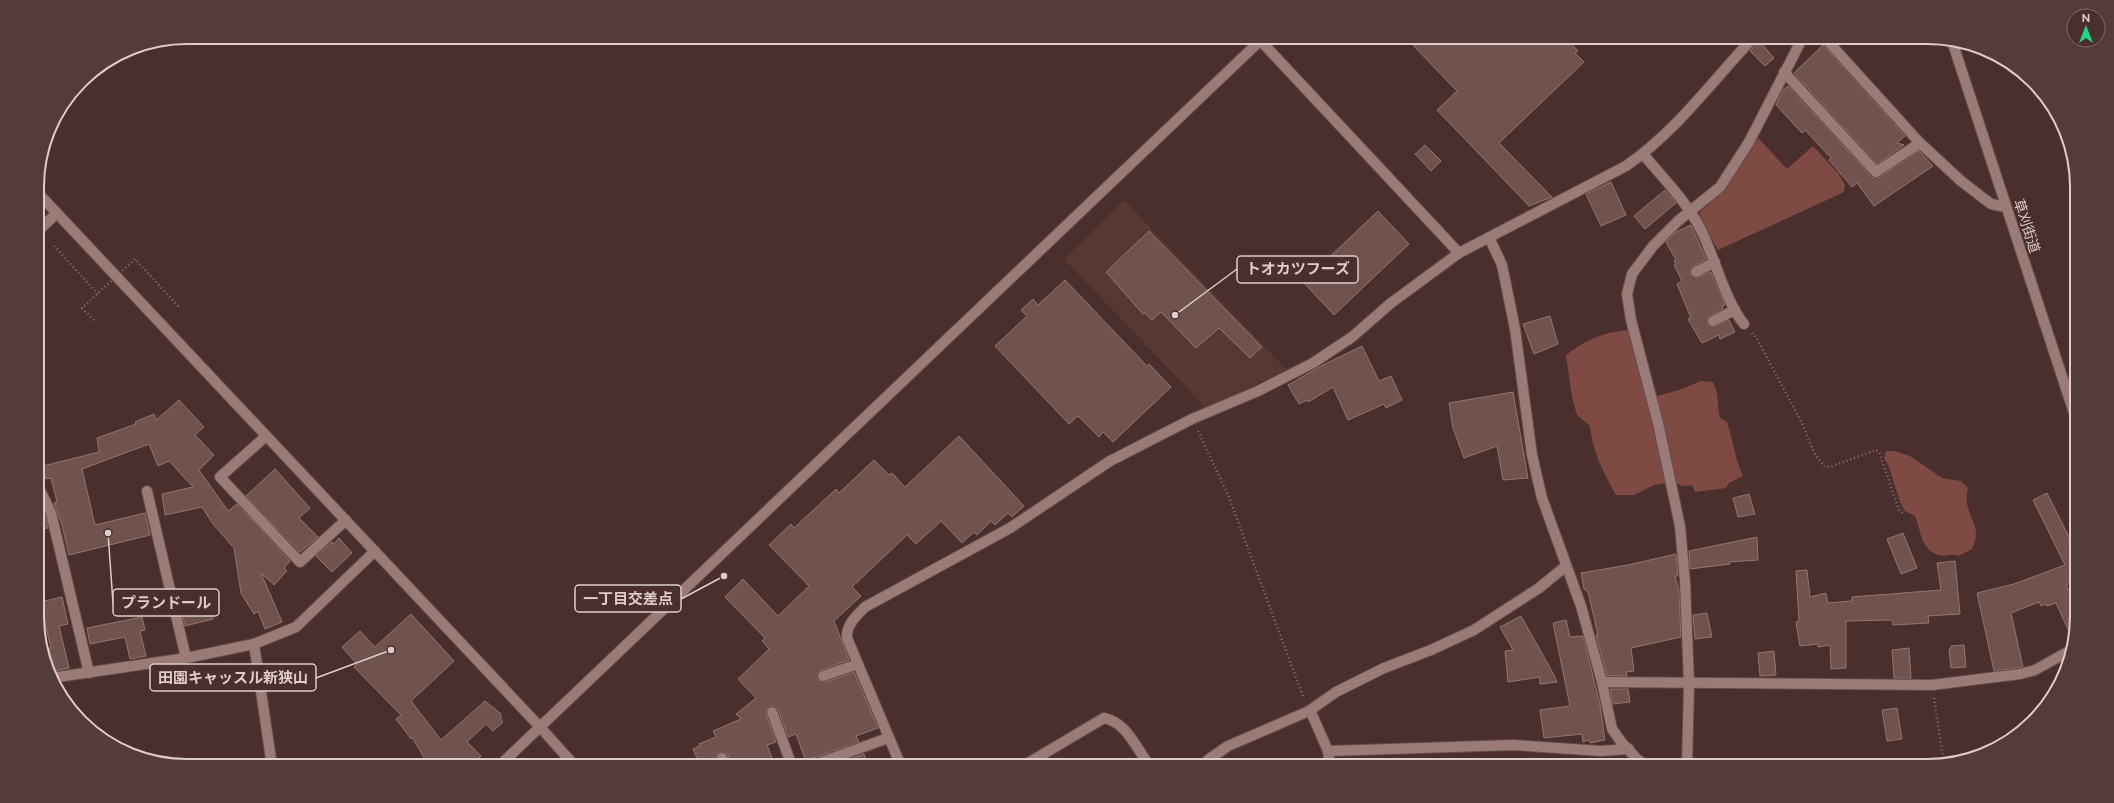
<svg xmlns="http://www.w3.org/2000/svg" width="2114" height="803" font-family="Raleway,'Noto Sans JP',sans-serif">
<rect width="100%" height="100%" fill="#4a2f2c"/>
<g fill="#593733">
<path d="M1124,200L1287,370L1206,408L1064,259Z"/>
<path d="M1937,758L1938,765L1937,766H1890L1889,761Z"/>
</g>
<g fill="#804a44">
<path d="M1758,138L1787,169L1813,146L1838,173L1845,185L1844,192L1718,250L1700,218V212L1724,190Z"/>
<path d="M1628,330L1647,399L1679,390L1701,381L1713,382C1719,394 1717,405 1720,418L1727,422C1733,440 1735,459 1743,476L1729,483L1726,488L1695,492L1692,485L1682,486L1675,482L1654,485L1634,495H1616C1603,471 1593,454 1590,426L1577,415L1572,397L1566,355C1586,340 1603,332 1628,330Z"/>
<path d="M1886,451H1895L1910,456L1942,478L1961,481L1968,488C1967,493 1966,499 1967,504C1971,523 1982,528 1972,549L1958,556C1950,553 1946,557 1939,555C1921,551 1921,530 1915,516L1905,511L1900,502L1889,467L1884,458Z"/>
</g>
<g fill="#70534f" stroke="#947570">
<path d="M1405,37H1565L1578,51L1575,53L1584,62L1499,143L1552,197L1529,206L1437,110L1457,91Z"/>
<path d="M1759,41L1774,58L1765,66L1750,51Z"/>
<path d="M1823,45L1905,136L1897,143L1904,145L1877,164L1794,73Z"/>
<path d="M1788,86L1873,178L1880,177L1919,151L1933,166L1874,206L1857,183L1852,187L1829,160L1831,158L1805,130L1802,133L1776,105L1783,90Z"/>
<path d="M1425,145L1441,161L1431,171L1415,154Z"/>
<path d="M1611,182L1626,215L1601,226L1586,194Z"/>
<path d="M1665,190L1676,203L1645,229L1634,216Z"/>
<path d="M1378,211L1409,244L1334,315L1303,282Z"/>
<path d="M1691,225L1706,259L1691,268L1690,275L1696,278L1711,272L1725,305L1722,306L1723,309L1708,317L1707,324L1713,327L1729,320L1735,332L1720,339L1719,335L1702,343L1688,319L1691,318L1677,284L1682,281L1674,265L1676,264L1674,261L1676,260L1666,242L1676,232Z"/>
<path d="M1149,231L1262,347L1250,358L1219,328L1196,348L1161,312L1152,320L1145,313L1143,314L1106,272Z"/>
<path d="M1065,280L1147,366L1149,364L1171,387L1113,442L1103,432L1099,437L1078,416L1069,424L995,346L1027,316L1021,310L1033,299L1038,305Z"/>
<path d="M1550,316L1558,344L1534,354L1523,324Z"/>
<path d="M1362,346L1379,381L1391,376L1402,400L1386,408L1384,404L1348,420L1333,387L1308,402L1307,400L1299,404L1288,385L1323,365Z"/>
<path d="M1513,392L1528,478L1503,480L1497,446L1464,458L1453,428L1449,403Z"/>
<path d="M179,400L204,427L195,435L214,455L199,470L228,511L237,504L290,561L284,568L287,571L274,585L261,573L282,622L265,629L258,611L254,614L241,593L234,548L213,524L202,507L165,515L162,494L193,487L169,461L158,466L149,444L82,469L95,525L145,513L150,535L69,555L62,525L54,503L57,502L51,478L46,479L43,466L99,452L97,438L136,424L135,422L154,414L156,420Z"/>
<path d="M959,436L1024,506L1012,517L1008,513L995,525L991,521L977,535L974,532L962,543L941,521L916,544L907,535L852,587L861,596L834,621L849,660L821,670L818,672L817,678L819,681L825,682L854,672L878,728L856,736L859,742L808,760L807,759H805L796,734L788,737L778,709L773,706H770L767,708L766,714L776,742L767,745L775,766H731L728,755L723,752L717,754L716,757L718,766H700L693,749L700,746L699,744L716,737L713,731L741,719L736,714L756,698L738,679L769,649L762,641L765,638L725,597L743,579L778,616L809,586L769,545L791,524L794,528L836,489L839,493L874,460L889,475L892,473L905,487Z"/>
<path d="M275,469L310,508L299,518L318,537L300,552L246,496Z"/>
<path d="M2047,493L2073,545L2077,543V590L2073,582L2066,585L2077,608L2073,640L2056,603L2047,606L2046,604L2041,606L2039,602L2011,613L2023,667L1994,671L1977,593L2014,584L2065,565L2033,500Z"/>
<path d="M1749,494L1755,514L1738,517L1733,498Z"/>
<path d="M39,506L45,515L48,528L39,529Z"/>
<path d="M1903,533L1917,568L1901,574L1887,539Z"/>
<path d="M1757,537L1758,560L1729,562L1730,564L1690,569L1689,551Z"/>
<path d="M339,538L352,553L332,572L316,556L332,542L334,544Z"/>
<path d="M1676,554L1678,576H1675L1679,591L1681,637L1631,648L1634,671L1626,672L1627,676H1607L1596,635H1598L1588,592L1584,589L1581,573L1628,565Z"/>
<path d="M1955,561L1960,614L1928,616L1929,623L1893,625L1892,620L1846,621V668L1831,669L1830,645L1818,647V644L1800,646L1796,622L1799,621L1796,571L1807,570L1810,597L1826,593L1828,603L1852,601V597L1941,590L1937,563Z"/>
<path d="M207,593L213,619L185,626L179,600Z"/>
<path d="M62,597L68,624L59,626L69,668L54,671L49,648H51L40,602Z"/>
<path d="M1707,613L1712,637L1695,639L1693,615Z"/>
<path d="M411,614L454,661L411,701L441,740L485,701L501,714V719L503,722L493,731L486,724L467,742L481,756L471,766H429L412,737L411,739L396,719L401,715L354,667L357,664L342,647L360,631L375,647Z"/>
<path d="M1521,616L1554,675L1557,682L1540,684V677L1508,682L1505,651L1513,650L1500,627Z"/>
<path d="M142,617L145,630L140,631L146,656L130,659L125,637L90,644L87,628Z"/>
<path d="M1566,620L1570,637L1583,636L1600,705L1605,740L1590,743L1589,740L1583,742L1582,734L1544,738L1540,710L1570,706L1553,623Z"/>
<path d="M1964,645L1966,667L1951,668L1949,649H1951V646Z"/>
<path d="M1909,648L1911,678H1894L1892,650Z"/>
<path d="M1774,651L1776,675L1760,676L1758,653Z"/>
<path d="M1610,689H1628L1630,702L1613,704Z"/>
<path d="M1897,708L1902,739L1887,741L1882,710Z"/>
<path d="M864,754L869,766H853L850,759Z"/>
</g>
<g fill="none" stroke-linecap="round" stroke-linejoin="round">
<defs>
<g id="lane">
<path d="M1784,72L1876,172L1920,143"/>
<path d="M1696,272L1715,262"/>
<path d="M1713,321L1735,310"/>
<path d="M823,676L858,664"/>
<path d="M772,712L792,766"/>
<path d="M722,758L725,766"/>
</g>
<g id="street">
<path d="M1824,37L1920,143L1961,181L1991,204L2006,207"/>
<path d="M1260,40L1459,253"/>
<path d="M1643,154C1663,178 1687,202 1701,230C1714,256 1726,303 1744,324"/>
<path d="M38,231L57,213"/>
<path d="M1489,237L1502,265L1515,329L1532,455L1542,498L1581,606L1602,682L1612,729L1622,743L1638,760L1648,766"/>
<path d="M266,436L220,477L300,562L346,520"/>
<path d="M39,488L51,513L89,673"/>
<path d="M147,491L186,658"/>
<path d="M254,644L272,766"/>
<path d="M51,678L186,658L254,644L296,627L375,551"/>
<path d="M1602,682L1932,685L2020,674L2035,670L2071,650"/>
<path d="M1310,710L1328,751L1514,745L1601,751L1629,749"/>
<path d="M540,727L575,766"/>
<path d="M1328,751L1330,766"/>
<path d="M811,766L888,738"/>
<path d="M901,766L847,638C846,625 856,616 865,607L1010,528L1110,461L1192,419L1258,391L1313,363L1352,337L1391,303L1459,253L1626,166C1676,132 1713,80 1754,37"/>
<path d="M1023,766L1104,718C1128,723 1136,749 1150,766"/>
<path d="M1203,766L1209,759L1228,746L1309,711L1336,692L1384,668L1431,650L1474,630L1539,588L1566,566"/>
<path d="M1687,766L1689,684L1685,582L1680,526L1658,423L1631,320L1627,294L1632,274L1653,246L1678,221L1720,187L1749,142L1803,37"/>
</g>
<g id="secondary">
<path d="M1952,41L2076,419"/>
<path d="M37,192L540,727"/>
<path d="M499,766L1264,37"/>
</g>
</defs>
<use href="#lane" stroke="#644e4b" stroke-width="12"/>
<use href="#street" stroke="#644e4b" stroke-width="12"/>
<use href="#secondary" stroke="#644e4b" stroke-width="12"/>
<g stroke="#89716f" stroke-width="2.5" stroke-dasharray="1 3" stroke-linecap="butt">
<path d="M54,246L98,294"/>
<path d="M1752,333L1756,337L1803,425L1814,453L1825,467H1830L1876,450L1879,452L1899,510L1904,514"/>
<path d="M1198,431L1229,497L1304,699"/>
<path d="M1934,698L1944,764"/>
</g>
<use href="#lane" stroke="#9a7b77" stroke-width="10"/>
<use href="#street" stroke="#9a7b77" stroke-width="10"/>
<use href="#secondary" stroke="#9a7b77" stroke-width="10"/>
<path stroke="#89716f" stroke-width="2.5" stroke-dasharray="1 3" stroke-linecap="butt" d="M94,320L82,308L135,259L179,307"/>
</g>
<g text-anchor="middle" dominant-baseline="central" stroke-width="4" stroke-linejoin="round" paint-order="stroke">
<g font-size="14" fill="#dfcdcb" stroke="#4a2f2c">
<text transform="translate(2027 226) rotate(72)">草刈街道</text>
</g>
</g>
<path d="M0 0H2114V803H0ZM187 44H1927A143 143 0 0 1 2070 187V616A143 143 0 0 1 1927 759H187A143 143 0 0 1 44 616V187A143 143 0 0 1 187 44Z" fill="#563c39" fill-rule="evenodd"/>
<path fill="none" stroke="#dfcdcb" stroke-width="2" d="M187 44H1927A143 143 0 0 1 2070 187V616A143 143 0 0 1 1927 759H187A143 143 0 0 1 44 616V187A143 143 0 0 1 187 44Z"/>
<path fill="none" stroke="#dfcdcb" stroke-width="1.5" d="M1175 315L1237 269M724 576L681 599M108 533L113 603M391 650L316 678"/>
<g fill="#dfcdcb" stroke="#4a2f2c" stroke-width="1.5">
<circle cx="1175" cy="315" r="4"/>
<circle cx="724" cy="576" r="4"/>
<circle cx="108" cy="533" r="4"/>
<circle cx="391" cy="650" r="4"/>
</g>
<g fill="#4a2f2c" stroke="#dfcdcb" stroke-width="1.5">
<rect x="1237" y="256" width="121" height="27" rx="4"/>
<rect x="575" y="585" width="106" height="27" rx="4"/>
<rect x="113" y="589" width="106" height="27" rx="4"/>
<rect x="150" y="664" width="166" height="27" rx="4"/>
</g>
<g font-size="15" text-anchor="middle" font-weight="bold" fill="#dfcdcb">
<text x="1298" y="274">トオカツフーズ</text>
<text x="628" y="604">一丁目交差点</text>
<text x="166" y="608">プランドール</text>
<text x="233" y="683">田園キャッスル新狭山</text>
</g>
<g transform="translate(2086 28)"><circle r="19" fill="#4a2f2c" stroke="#866e6c"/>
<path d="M0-3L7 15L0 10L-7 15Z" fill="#1ed888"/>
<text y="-6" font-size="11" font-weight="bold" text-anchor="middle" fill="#dfcdcb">N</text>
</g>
</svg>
